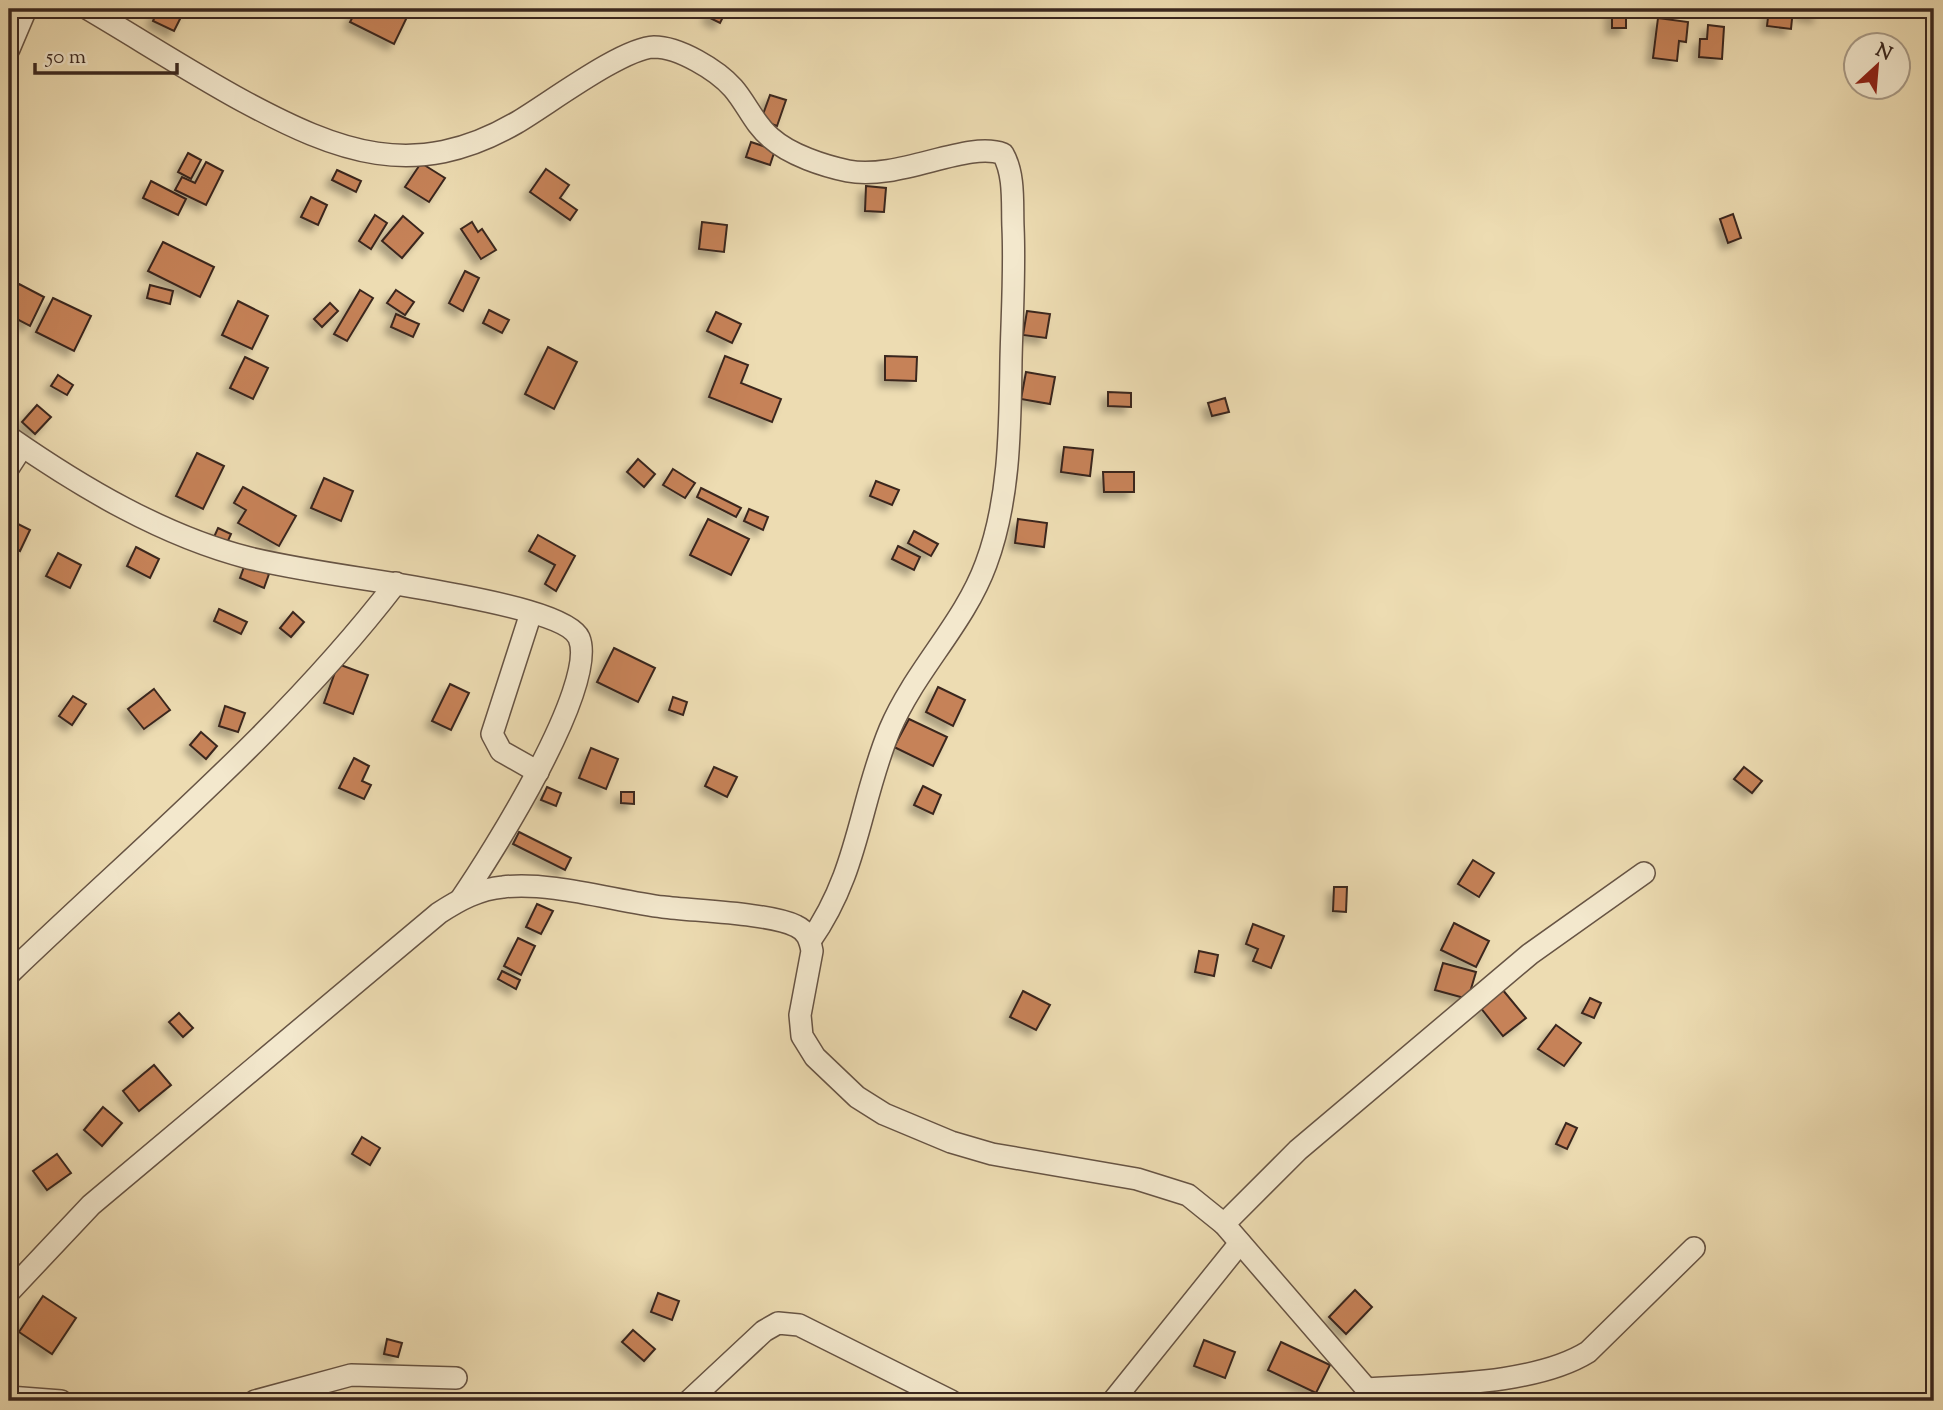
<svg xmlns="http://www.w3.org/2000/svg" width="1943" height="1410" font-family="'Sorts Mill Goudy',serif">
<defs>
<filter id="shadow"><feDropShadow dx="-6" dy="6" stdDeviation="3.5" flood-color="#0004"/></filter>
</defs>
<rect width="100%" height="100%" fill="#eddcb2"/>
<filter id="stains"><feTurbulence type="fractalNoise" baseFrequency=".00286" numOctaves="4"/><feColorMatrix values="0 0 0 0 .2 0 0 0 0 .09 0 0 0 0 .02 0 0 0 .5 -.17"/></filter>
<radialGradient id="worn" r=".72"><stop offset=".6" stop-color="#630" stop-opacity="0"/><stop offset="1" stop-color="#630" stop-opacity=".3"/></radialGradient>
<g fill="#c68259" stroke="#3a271f" stroke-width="2" filter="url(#shadow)">
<path d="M110,9H131L126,17Z"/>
<path d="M158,9H185L174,31L153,21Z"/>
<path d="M357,9H395L408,15L394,44L350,22Z"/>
<path d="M712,9H727L720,23L708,17Z"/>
<rect x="1612" y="9" width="14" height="19"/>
<path d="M1769,9H1793L1791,29L1767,26Z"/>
<path d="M1802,9H1819L1818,17L1801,14Z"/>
<path d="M1658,18L1688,22L1686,42L1679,41L1677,61L1653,58Z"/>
<path d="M1708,25L1724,27L1722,59L1699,57L1700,39H1707Z"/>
<path d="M770,95L786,100L777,126L761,120Z"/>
<path d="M751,142L775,150L770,165L746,157Z"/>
<path d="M188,153L201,160L191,179L178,172Z"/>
<path d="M206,162L223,171L206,205L175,190L182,177L195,183Z"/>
<path d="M421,163L445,178L429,202L405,187Z"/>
<path d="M546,169L569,185L560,198L577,210L570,220L530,192Z"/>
<path d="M337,170L361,181L356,192L332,180Z"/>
<path d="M151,181L186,199L178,215L143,198Z"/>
<path d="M866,186L886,188L884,212L865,211Z"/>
<path d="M311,197L327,205L318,225L301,217Z"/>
<path d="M1733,214L1741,238L1728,243L1720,219Z"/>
<path d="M375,215L387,223L371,249L359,241Z"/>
<path d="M403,216L423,233L402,258L382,241Z"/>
<path d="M472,222L478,232L482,229L496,250L481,259L461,229Z"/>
<path d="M702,222L727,225L724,252L699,249Z"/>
<path d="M163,242L214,267L200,297L148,271Z"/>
<path d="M465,271L479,278L463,311L449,303Z"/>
<path d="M19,284L44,297L30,326L9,315V304Z"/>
<path d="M150,285L173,291L170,304L147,298Z"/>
<path d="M360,290L373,298L347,341L334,334Z"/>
<path d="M396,290L414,302L405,315L387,303Z"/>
<path d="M53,298L91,316L74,351L36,332Z"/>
<path d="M238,301L268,316L252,349L222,335Z"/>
<path d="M330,303L338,311L322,327L314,319Z"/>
<path d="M489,310L509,320L502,333L483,323Z"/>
<path d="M1027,311L1050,314L1046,338L1023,335Z"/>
<path d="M716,312L741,324L732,343L707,331Z"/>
<path d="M396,314L419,324L413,337L391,327Z"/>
<path d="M548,347L577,362L554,409L525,394Z"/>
<path d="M725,356L748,365L741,383L781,399L772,422L709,397Z"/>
<path d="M885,356L917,357L916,381L885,380Z"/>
<path d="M245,357L268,368L253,399L230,388Z"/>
<path d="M1026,372L1055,377L1050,404L1021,399Z"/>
<path d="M58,375L73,385L67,395L51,386Z"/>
<path d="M1108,392L1131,393V407L1108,406Z"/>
<path d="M1225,398L1229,412L1212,416L1208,403Z"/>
<path d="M37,405L51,417L35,434L22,422Z"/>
<path d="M1064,447L1093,450L1090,476L1061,472Z"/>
<path d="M197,453L224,466L203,509L176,496Z"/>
<path d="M638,459L655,474L644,487L627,472Z"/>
<path d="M673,469L695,483L685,498L663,485Z"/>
<path d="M1103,472H1134V492H1104Z"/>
<path d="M324,478L353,491L341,521L311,508Z"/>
<path d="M876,481L899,490L892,505L870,496Z"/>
<path d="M243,487L296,516L279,546L238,523L246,510L234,503Z"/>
<path d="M701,488L741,508L736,517L697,497Z"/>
<path d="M749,509L768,517L763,530L744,521Z"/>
<path d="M708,519L749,539L731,575L690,555Z"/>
<path d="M1018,519L1047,523L1044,547L1015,543Z"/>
<path d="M10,520L30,530L20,551L9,545Z"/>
<path d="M218,528L231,534L227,543L214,537Z"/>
<path d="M914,531L938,544L931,556L908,543Z"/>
<path d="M538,535L575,556L556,591L545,584L555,565L529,551Z"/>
<path d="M898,546L920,557L914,570L892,559Z"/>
<path d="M136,547L159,559L150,578L127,566Z"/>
<path d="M58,553L81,565L70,588L46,576Z"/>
<path d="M245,564L269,574L264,588L240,578Z"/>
<path d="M219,609L247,622L241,634L214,621Z"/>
<path d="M293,612L304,622L291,637L280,628Z"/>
<path d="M614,648L655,668L638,702L597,682Z"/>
<path d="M338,664L368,675L353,714L324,703Z"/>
<path d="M450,684L469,693L451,730L432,721Z"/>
<path d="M938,687L965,700L953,726L926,712Z"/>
<path d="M154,689L170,710L144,729L128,709Z"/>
<path d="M73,696L86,704L72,725L59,716Z"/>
<path d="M673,697L687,702L683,715L669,710Z"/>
<path d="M225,706L245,713L238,732L219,726Z"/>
<path d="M909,719L947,737L933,766L894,747Z"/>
<path d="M201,732L217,746L206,759L190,745Z"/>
<path d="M591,748L618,759L606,789L579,778Z"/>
<path d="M354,758L369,766L362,781L371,785L364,799L339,788Z"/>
<path d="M714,767L737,777L727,797L705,786Z"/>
<path d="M1744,767L1762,781L1752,793L1734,779Z"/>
<path d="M923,786L941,795L933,814L914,805Z"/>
<path d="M547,787L561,793L556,806L541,800Z"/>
<path d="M621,792H634V804L621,803Z"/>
<path d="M519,832L571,858L565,870L513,844Z"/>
<path d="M1473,860L1494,873L1479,897L1458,884Z"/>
<path d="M1334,887H1347L1346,912L1333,911Z"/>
<path d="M537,904L553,911L541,934L526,927Z"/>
<path d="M1454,923L1489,941L1476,967L1441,950Z"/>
<path d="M1253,924L1284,936L1271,968L1253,961L1258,949L1246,944Z"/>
<path d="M518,938L535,946L521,975L504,966Z"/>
<path d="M1199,951L1218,955L1214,976L1195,972Z"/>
<path d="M1443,963L1476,972L1468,999L1435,990Z"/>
<path d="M502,971L520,980L516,989L498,979Z"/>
<path d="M1502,989L1526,1018L1503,1036L1480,1007Z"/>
<path d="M1023,991L1050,1005L1036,1030L1010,1017Z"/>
<path d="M1590,998L1601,1003L1594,1018L1582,1013Z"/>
<path d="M179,1013L193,1028L183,1037L169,1022Z"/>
<path d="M1556,1025L1581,1043L1564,1066L1538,1049Z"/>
<path d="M154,1065L171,1085L139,1111L123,1091Z"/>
<path d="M103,1107L122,1123L102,1146L84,1130Z"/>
<path d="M1566,1123L1577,1128L1567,1149L1556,1144Z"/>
<path d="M362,1137L380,1148L370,1165L352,1154Z"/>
<path d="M57,1154L71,1173L47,1190L33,1171Z"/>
<path d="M1355,1290L1372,1307L1346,1334L1329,1317Z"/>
<path d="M658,1293L679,1301L672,1320L651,1312Z"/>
<path d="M43,1296L76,1318L52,1354L19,1332Z"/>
<path d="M633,1330L655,1349L644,1361L622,1342Z"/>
<path d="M387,1339L402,1343L398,1357L384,1354Z"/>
<path d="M1204,1340L1235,1352L1225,1378L1194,1366Z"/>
<path d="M1281,1342L1330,1365L1316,1393L1268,1370Z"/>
</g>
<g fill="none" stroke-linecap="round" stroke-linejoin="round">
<defs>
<g id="street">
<path d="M88,9C139,39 190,72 243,101C338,152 414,182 516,123C547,105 622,48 654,47C679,47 717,70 733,88C747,104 754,124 771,138C790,155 824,166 848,171C898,181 968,140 1003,154C1015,175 1012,204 1013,227C1015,271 1012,315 1011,360C1010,427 1010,500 986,564C964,624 915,670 890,729C859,803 859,872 810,941"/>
<path d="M9,49L26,9"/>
<path d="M9,437C81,487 163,536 249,558C316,574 384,580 452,594C477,599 569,615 579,638C599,685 490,857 461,899"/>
<path d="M9,467L22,447"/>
<path d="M531,613L492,734L501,751L538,772"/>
<path d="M9,974C141,847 284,729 396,583"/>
<path d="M1224,1224L1298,1150L1530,954L1644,873"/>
<path d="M9,1292L91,1205L439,913C459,900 479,889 503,887C549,881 615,901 663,907C694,911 770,913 796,926C807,931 810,940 812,951L800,1015L802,1036L815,1057L857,1097L884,1114L951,1142L992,1154L1137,1179L1188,1195L1224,1224L1377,1401"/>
<path d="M1367,1389C1433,1384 1533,1386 1588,1352L1694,1248"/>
<path d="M9,1397L61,1401"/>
<path d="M255,1401L351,1375L456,1378"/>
<path d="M689,1401L764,1331L778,1323L799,1325L951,1401"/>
<path d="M1113,1401L1240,1243"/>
</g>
</defs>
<use href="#street" stroke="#675444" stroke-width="24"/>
<use href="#street" stroke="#f3e8cd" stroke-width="21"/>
</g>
<rect width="1943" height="1410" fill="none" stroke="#eddcb2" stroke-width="35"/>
<rect x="10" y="10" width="1922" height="1389" fill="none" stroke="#3a271f" stroke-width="3.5"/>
<rect x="18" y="18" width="1908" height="1375" fill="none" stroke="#3a271f" stroke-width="2"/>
<g transform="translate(1877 66) rotate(26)"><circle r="33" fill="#f3e8cd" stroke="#a99b87" stroke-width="2"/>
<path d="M0-5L12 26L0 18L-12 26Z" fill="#8f2418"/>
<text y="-10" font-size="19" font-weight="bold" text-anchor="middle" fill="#3a271f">N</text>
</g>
<path d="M35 63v10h142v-10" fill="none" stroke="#3a271f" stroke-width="3.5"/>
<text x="46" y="63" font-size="21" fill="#3a271f" stroke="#f3e8cd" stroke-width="5" paint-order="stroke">50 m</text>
<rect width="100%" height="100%" filter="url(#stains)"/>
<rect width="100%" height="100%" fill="url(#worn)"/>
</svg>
